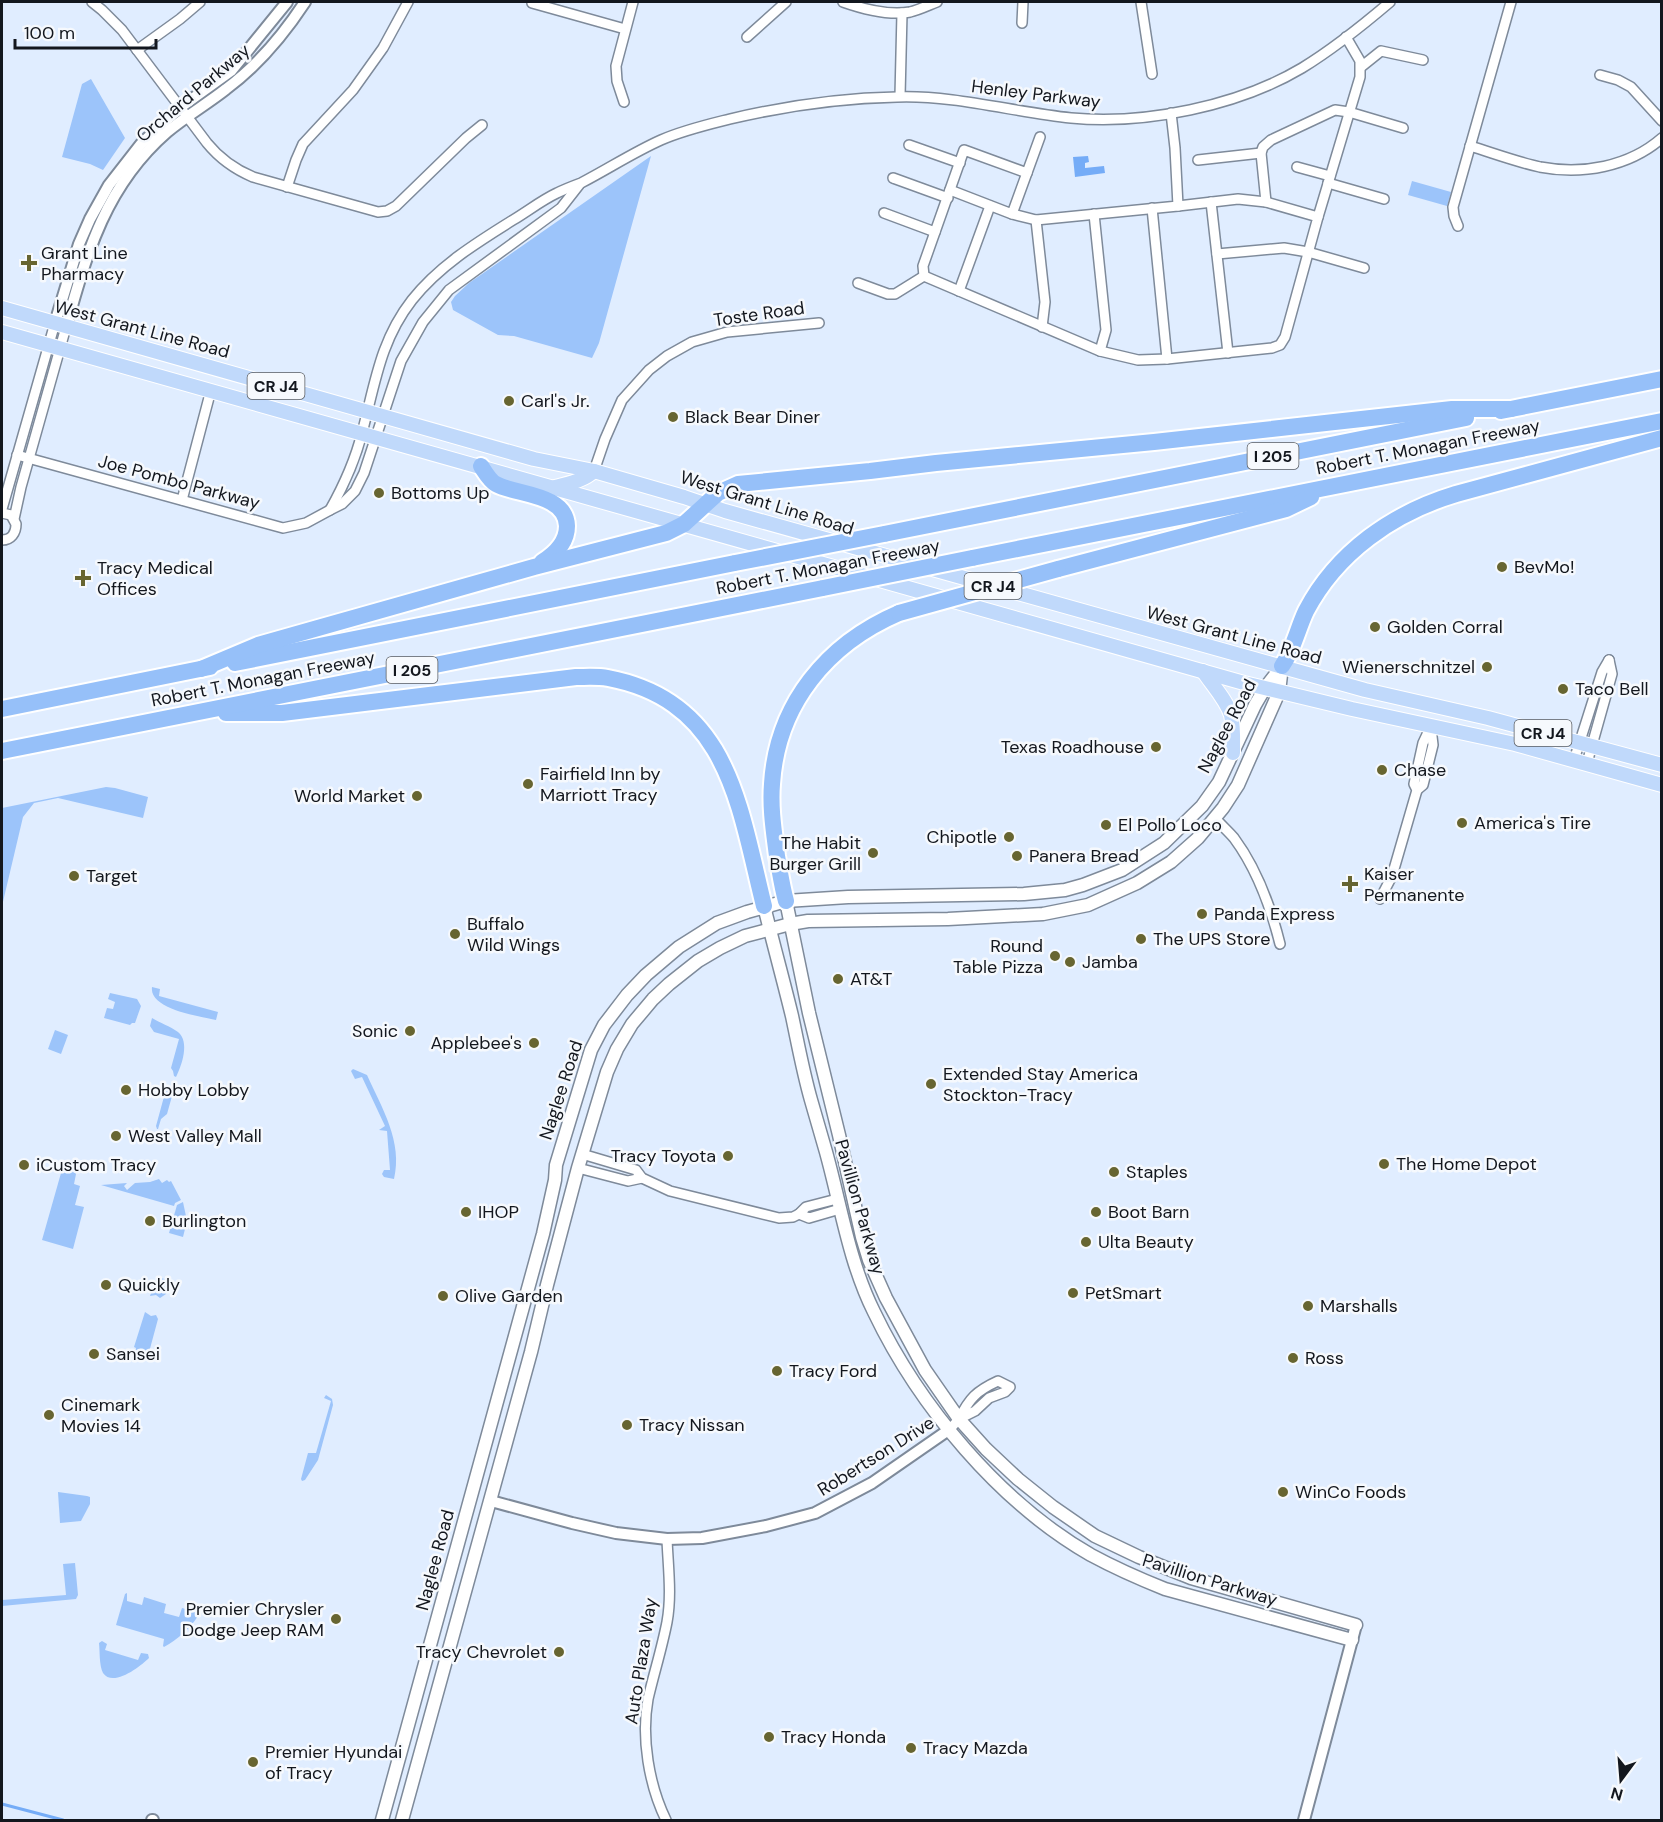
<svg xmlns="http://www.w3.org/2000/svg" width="1663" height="1822" font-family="'DM Sans',sans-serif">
<rect width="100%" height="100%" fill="#e0edff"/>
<g fill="#9cc4fa">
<path d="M91,79L125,138L103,170L90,164L62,157L82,84Z"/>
<path d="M651,156L599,343L592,358L514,336L498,335L453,310L451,302L455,296L469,283Z"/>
<path d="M1412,181L1451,192L1447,206L1408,195Z"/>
<path d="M106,787L115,788L148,797L143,818L58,798L34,803L23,817L2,906V808Z"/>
<path d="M152,987L160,989L159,996L218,1012L216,1020C199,1016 149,1009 152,987Z"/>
<path d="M110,993L137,999L141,1006L135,1023H132L130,1025L104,1018L107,1008L113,1009L115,1002L108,999Z"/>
<path d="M152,1018C160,1023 170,1026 178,1032C190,1042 182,1065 176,1077L174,1076L173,1071L171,1068L179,1039L154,1032L150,1026Z"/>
<path d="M55,1030L68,1035L61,1054L48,1049Z"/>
<path d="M353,1069L367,1075C382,1108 403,1142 394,1179L384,1177L382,1174L384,1170H390L387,1131L379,1130L385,1126L362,1077L355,1079L351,1071Z"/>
<path d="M170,1087L174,1089L167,1114L161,1119L158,1129H157L156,1126L165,1093Z"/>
<path d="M63,1166L73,1169L76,1174L74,1184L80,1186L75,1205L84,1207L73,1249L42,1240Z"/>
<path d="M159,1179L162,1183L167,1180L169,1182L171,1181L181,1200L175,1203L174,1206L101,1185L127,1183L124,1186L127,1190L135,1183L150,1182Z"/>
<path d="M183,1202L187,1221L183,1237L169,1233L177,1205Z"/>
<path d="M160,1278L169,1280L166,1294L160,1298L156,1295L150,1296L155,1281Z"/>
<path d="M145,1312L151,1316L156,1315L158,1319L148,1356L145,1359L139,1356L134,1357L136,1348L134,1347Z"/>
<path d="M326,1395L332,1399L333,1405L318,1460L305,1480L302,1481L301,1479L308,1453H316L331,1401L324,1398Z"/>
<path d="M58,1492L87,1496L90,1497V1504L81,1521L60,1523Z"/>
<path d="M75,1563L78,1595L76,1599L2,1606V1600L66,1595L63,1564Z"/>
<path d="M127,1593V1601L142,1605L144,1597L166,1604L164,1613L179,1617L182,1608L196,1612L198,1616C189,1630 178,1639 164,1647L163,1646L164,1639L116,1625L125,1594Z"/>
<path d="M102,1641L107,1644L105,1650L138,1660L141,1653L148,1654L149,1658C141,1666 113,1688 103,1673C99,1665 100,1652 99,1643Z"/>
</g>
<path fill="#75acf7" d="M1088,156L1089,162L1085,163V168L1104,166L1105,173L1075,177L1073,157Z"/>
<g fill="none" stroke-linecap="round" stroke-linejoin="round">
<path stroke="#75acf7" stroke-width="3" d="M2,1804L63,1820"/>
<defs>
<g id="minor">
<path d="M92,2L102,10L122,30L207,143C220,159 234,169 253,177L378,212L387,211L396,206L466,138L482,125"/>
<path d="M843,2C863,9 888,16 910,12C919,10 929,5 937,2"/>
<path d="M1141,2L1152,74"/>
<path d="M532,3L625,29"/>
<path d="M1022,23L1023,2"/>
<path d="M747,37L786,2"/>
<path d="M137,50L180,19L200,2"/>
<path d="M1361,67L1381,51L1423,60"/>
<path d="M1600,75L1618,80L1631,87L1662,121"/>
<path d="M900,96L902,13"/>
<path d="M624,102L617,81L616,66L633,2"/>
<path d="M909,145L960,163"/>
<path d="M1470,146C1493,153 1517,162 1540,167C1582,175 1629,167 1662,138"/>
<path d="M1198,160L1261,153"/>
<path d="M1297,167L1330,176"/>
<path d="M893,178L948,198"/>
<path d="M1328,183L1384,199"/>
<path d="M287,187L296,160L303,144L353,90L383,48L408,2"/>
<path d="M950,190L1012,214L1040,137"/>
<path d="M1211,202L1228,353"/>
<path d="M1266,202L1261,153L1263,147L1271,140L1335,110L1349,112L1403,128"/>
<path d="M1152,208L1167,359"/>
<path d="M884,213L935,232"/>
<path d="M1012,214L1036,220L1178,206L1175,148L1171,113"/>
<path d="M1094,214L1106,330L1100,351"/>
<path d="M1318,217L1360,77V61L1346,37"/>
<path d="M1036,220L1045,302L1042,327"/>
<path d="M1458,226L1454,216L1453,207L1511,2"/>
<path d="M1217,254L1284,248L1308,252L1364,268"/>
<path d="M924,276L1100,351L1138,360L1167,359L1272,348L1280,345L1285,337L1318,217L1266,202L1238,199L1178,206"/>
<path d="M924,276L923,266L964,150L1027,173"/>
<path d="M858,283L888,294H895L924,276"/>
<path d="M959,291L990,206"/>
<path d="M17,455L283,528L306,523L330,510L342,504L355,491L364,473L401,361L423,322L449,290L561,208L579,185"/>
<path d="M594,471L605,439L622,400L649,370L667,356L692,342L727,332L819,323"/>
<path d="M182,500L211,390"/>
<path d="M2,509L55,323"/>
<path d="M330,510C344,485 355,461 362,433C375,384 380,341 412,300C439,266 476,243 513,220C528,211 542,200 557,193C565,189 573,186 581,183C608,169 634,152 661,140C684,130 706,125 730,119C785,106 840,98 897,97C955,95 1013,112 1071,118C1145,125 1238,106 1302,68C1333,49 1363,25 1390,2"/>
<path d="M2,513L11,515L16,524C16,533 11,540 2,540"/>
<path d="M14,519L21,487L66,327"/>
<path d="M1574,760L1602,672L1609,660"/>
<path d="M1587,763L1612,674L1609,660"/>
<path d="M1417,790L1423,785L1433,745L1431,728"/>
<path d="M1215,818C1221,825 1228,831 1234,838C1257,869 1271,908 1280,944"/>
<path d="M1380,899L1392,876L1417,790L1414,784L1423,743L1431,726"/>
<path d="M582,1154L636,1170L642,1178L670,1191L779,1218L793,1217L799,1214L806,1207L837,1199"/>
<path d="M578,1168L628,1181L642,1178"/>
<path d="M799,1214L809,1218L840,1209"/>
<path d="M950,1429L959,1419L975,1411L989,1398L1005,1392L1010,1387L998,1381C976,1391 969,1399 959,1419"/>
<path d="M666,1820C649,1785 641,1738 648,1699C654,1673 662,1648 667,1622C672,1595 668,1566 667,1539"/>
</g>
<g id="tertiary">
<path d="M55,323L79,244L90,219L109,185L141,144L161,125L181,107L231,71L287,2"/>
<path d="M66,327C87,252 106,185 167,132C186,116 207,104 226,89C257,66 284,34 305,2"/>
<path d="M491,1501L572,1523L616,1533L667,1539L702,1538L766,1526L815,1513L872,1483L950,1429"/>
<path d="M152,1820H153"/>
<path d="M1304,1820L1356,1625"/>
</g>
<g id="secondary">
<path d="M786,901L809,1013L839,1135L862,1237L869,1260L886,1298L925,1370L959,1419L986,1449L1018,1479L1053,1507L1095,1536L1139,1557L1191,1578L1356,1625"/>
<path d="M764,906C773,943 783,979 792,1016C798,1044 803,1072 811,1100C816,1117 821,1135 826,1152C841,1206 849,1262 874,1312C919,1406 1000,1503 1091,1555C1115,1568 1140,1579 1165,1589L1352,1640"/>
<path d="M382,1820L543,1234L555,1180L556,1165L591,1050L604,1025L627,995L646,975L679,947L717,923L747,912L786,901L848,897L1024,894L1065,890L1083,885L1122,870L1164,843L1202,806L1219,782L1255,705L1265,688L1282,666"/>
<path d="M402,1820L531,1352L547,1285L578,1168L607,1072L617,1049L632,1024L653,999L669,984L698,961L720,948L745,936L790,924L808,921L948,919L1043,914L1088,905L1137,883L1171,862L1198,838L1223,808L1238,785L1279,692L1282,666"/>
</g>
<g id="primary">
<path d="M2,308L534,459L594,471L684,497L725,511L1365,690L1488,718L1662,765"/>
<path d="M2,332L1244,683L1352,709L1515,744L1662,785"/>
<path d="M555,487C569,483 583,481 594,471"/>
<path d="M1203,671C1212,685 1226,699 1231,715C1234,728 1233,741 1233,753"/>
</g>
<g id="motorway">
<path d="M1501,411L1662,379"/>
<path d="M481,466C485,472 490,481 496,484C515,495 566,493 567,526C567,543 555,554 542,562"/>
<path d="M884,534L1466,418"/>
<path d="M972,558L1662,421"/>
<path d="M1058,569L1286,509L1311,497"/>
<path d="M235,663L735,563"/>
<path d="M1282,666C1294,649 1297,630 1306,611C1337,552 1393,513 1456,494L1662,438"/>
<path d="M201,669L258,645L318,628L534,567L666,533L684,524L718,493L738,484L870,471L936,463L1154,442L1452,409H1511"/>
<path d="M2,709L210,667"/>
<path d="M226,713H282L576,677C586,677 597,676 608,678C729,701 739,806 764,906"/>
<path d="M2,751L823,588"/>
<path d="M786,901C782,887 780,872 777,856C774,832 770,808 772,784C777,704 827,644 899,613"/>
</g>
</defs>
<use href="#minor" stroke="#7e8a9a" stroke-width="12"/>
<use href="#tertiary" stroke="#7e8a9a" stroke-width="14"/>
<use href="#secondary" stroke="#7e8a9a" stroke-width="15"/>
<use href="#primary" stroke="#fff" stroke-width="16"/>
<use href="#motorway" stroke="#fff" stroke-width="20"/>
<use href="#minor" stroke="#fff" stroke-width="9"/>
<use href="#tertiary" stroke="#fff" stroke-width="10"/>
<use href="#secondary" stroke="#fff" stroke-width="12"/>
<use href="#primary" stroke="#c0d9fb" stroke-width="14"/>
<use href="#motorway" stroke="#96c0f9" stroke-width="16"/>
<defs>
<g id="motorway-bridge">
<path d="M735,563L884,534"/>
<path d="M823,588L972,558"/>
<path d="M899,613L1058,569"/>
</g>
</defs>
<use href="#motorway-bridge" stroke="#fff" stroke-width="20" stroke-linecap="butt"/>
<use href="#motorway-bridge" stroke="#96c0f9" stroke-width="16"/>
</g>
<g fill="#676531" stroke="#f6f9fd" stroke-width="2">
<path d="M26 254h6v6h6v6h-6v6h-6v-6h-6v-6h6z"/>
<circle cx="509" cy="401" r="6"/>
<circle cx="673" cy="417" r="6"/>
<circle cx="379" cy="493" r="6"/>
<circle cx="1502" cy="567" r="6"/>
<path d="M80 569h6v6h6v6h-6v6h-6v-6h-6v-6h6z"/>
<circle cx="1375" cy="627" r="6"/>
<circle cx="1487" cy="667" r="6"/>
<circle cx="1563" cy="689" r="6"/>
<circle cx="1156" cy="747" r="6"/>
<circle cx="1382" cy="770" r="6"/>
<circle cx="528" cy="784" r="6"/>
<circle cx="417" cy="796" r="6"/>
<circle cx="1462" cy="823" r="6"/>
<circle cx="1106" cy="825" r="6"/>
<circle cx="1009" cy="837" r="6"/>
<circle cx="873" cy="853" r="6"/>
<circle cx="1017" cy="856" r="6"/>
<circle cx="74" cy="876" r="6"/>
<path d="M1347 875h6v6h6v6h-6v6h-6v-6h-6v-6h6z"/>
<circle cx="1202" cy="914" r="6"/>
<circle cx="455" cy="934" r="6"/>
<circle cx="1141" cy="939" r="6"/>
<circle cx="1055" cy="956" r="6"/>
<circle cx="1070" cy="962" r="6"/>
<circle cx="838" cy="979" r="6"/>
<circle cx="410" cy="1031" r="6"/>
<circle cx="534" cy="1043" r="6"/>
<circle cx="931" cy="1084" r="6"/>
<circle cx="126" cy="1090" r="6"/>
<circle cx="116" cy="1136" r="6"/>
<circle cx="728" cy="1156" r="6"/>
<circle cx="1384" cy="1164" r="6"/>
<circle cx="24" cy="1165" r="6"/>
<circle cx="1114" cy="1172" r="6"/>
<circle cx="466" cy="1212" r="6"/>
<circle cx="1096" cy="1212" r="6"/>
<circle cx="150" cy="1221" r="6"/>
<circle cx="1086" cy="1242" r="6"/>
<circle cx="106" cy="1285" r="6"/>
<circle cx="1073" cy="1293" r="6"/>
<circle cx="443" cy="1296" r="6"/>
<circle cx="1308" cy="1306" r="6"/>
<circle cx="94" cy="1354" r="6"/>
<circle cx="1293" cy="1358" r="6"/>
<circle cx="777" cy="1371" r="6"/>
<circle cx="49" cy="1415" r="6"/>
<circle cx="627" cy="1425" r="6"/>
<circle cx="1283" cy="1492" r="6"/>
<circle cx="336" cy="1619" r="6"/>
<circle cx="559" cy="1652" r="6"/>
<circle cx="769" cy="1737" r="6"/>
<circle cx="911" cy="1748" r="6"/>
<circle cx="253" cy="1762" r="6"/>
</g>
<g text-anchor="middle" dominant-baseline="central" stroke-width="5" stroke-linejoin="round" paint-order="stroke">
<g fill="#f6f9fd" stroke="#575b61" stroke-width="1.5">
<rect x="247.5" y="373" width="57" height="26" rx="4.5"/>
<rect x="1247.5" y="443" width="51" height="26" rx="4.5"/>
<rect x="964.5" y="573" width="57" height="26" rx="4.5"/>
<rect x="386.5" y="657" width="51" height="26" rx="4.5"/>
<rect x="1514.5" y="720" width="57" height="26" rx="4.5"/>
</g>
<g font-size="16" font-weight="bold" fill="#13171e">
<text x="276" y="386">CR J4</text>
<text x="1273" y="456">I 205</text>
<text x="993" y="586">CR J4</text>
<text x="412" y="670">I 205</text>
<text x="1543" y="733">CR J4</text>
</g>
<g font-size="18" fill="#13171e" stroke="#f6f9fd">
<text transform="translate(193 93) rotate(-40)">Orchard Parkway</text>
<text transform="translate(1036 94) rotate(7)">Henley Parkway</text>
<text transform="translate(759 314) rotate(-8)">Toste Road</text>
<text transform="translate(142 329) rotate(15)">West Grant Line Road</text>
<text transform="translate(1428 447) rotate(-11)">Robert T. Monagan Freeway</text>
<text transform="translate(179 482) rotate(15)">Joe Pombo Parkway</text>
<text transform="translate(767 503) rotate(17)">West Grant Line Road</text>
<text transform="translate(828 567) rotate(-11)">Robert T. Monagan Freeway</text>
<text transform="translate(1234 635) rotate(15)">West Grant Line Road</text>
<text transform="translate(263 679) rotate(-11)">Robert T. Monagan Freeway</text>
<text transform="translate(1227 726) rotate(-62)">Naglee Road</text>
<text transform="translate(561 1090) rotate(-72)">Naglee Road</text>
<text transform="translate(860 1207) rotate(74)">Pavillion Parkway</text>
<text transform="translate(876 1456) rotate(-32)">Robertson Drive</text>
<text transform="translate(435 1560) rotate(-75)">Naglee Road</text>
<text transform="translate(1210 1580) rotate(17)">Pavillion Parkway</text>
<text transform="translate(641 1661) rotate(-81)">Auto Plaza Way</text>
</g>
<g font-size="18" fill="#13171e" stroke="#f6f9fd" text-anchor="start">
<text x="41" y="253">Grant Line<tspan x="41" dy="21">Pharmacy</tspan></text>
<text x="521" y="401">Carl's Jr.</text>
<text x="685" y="417">Black Bear Diner</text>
<text x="391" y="493">Bottoms Up</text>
<text x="1514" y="567">BevMo!</text>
<text x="97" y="568">Tracy Medical<tspan x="97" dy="21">Offices</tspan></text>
<text x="1387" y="627">Golden Corral</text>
<text x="1475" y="667" text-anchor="end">Wienerschnitzel</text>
<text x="1575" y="689">Taco Bell</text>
<text x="1144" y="747" text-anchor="end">Texas Roadhouse</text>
<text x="1394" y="770">Chase</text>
<text x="540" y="774">Fairfield Inn by<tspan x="540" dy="21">Marriott Tracy</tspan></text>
<text x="405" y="796" text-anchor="end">World Market</text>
<text x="1474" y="823">America's Tire</text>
<text x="1118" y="825">El Pollo Loco</text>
<text x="997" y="837" text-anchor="end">Chipotle</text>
<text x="861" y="843" text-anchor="end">The Habit<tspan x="861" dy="21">Burger Grill</tspan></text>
<text x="1029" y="856">Panera Bread</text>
<text x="1364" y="874">Kaiser<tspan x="1364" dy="21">Permanente</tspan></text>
<text x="86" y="876">Target</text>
<text x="1214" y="914">Panda Express</text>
<text x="467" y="924">Buffalo<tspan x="467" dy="21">Wild Wings</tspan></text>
<text x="1153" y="939">The UPS Store</text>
<text x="1043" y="946" text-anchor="end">Round<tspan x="1043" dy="21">Table Pizza</tspan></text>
<text x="1082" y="962">Jamba</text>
<text x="850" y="979">AT&amp;T</text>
<text x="398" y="1031" text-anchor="end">Sonic</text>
<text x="522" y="1043" text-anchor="end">Applebee's</text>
<text x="943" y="1074">Extended Stay America<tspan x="943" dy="21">Stockton-Tracy</tspan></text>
<text x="138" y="1090">Hobby Lobby</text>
<text x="128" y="1136">West Valley Mall</text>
<text x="716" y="1156" text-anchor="end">Tracy Toyota</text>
<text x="1396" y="1164">The Home Depot</text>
<text x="36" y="1165">iCustom Tracy</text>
<text x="1126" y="1172">Staples</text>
<text x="478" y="1212">IHOP</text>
<text x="1108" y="1212">Boot Barn</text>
<text x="162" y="1221">Burlington</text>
<text x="1098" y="1242">Ulta Beauty</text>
<text x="118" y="1285">Quickly</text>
<text x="1085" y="1293">PetSmart</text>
<text x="455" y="1296">Olive Garden</text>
<text x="1320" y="1306">Marshalls</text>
<text x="106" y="1354">Sansei</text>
<text x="1305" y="1358">Ross</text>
<text x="789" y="1371">Tracy Ford</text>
<text x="61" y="1405">Cinemark<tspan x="61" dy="21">Movies 14</tspan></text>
<text x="639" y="1425">Tracy Nissan</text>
<text x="1295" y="1492">WinCo Foods</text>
<text x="324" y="1609" text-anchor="end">Premier Chrysler<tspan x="324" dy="21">Dodge Jeep RAM</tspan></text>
<text x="547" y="1652" text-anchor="end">Tracy Chevrolet</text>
<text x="781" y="1737">Tracy Honda</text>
<text x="923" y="1748">Tracy Mazda</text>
<text x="265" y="1752">Premier Hyundai<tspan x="265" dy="21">of Tracy</tspan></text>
</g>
</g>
<rect width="1663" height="1822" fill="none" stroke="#13171e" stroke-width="6"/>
<g transform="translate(1621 1780) rotate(196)" stroke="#f6f9fd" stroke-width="4.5" paint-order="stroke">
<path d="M0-4.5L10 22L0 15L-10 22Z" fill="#13171e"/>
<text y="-9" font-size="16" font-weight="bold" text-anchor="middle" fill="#13171e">N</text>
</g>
<path d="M15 39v9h141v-9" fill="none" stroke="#13171e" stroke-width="3"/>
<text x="24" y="39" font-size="18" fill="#13171e" stroke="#f6f9fd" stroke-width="4.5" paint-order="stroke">100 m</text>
</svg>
